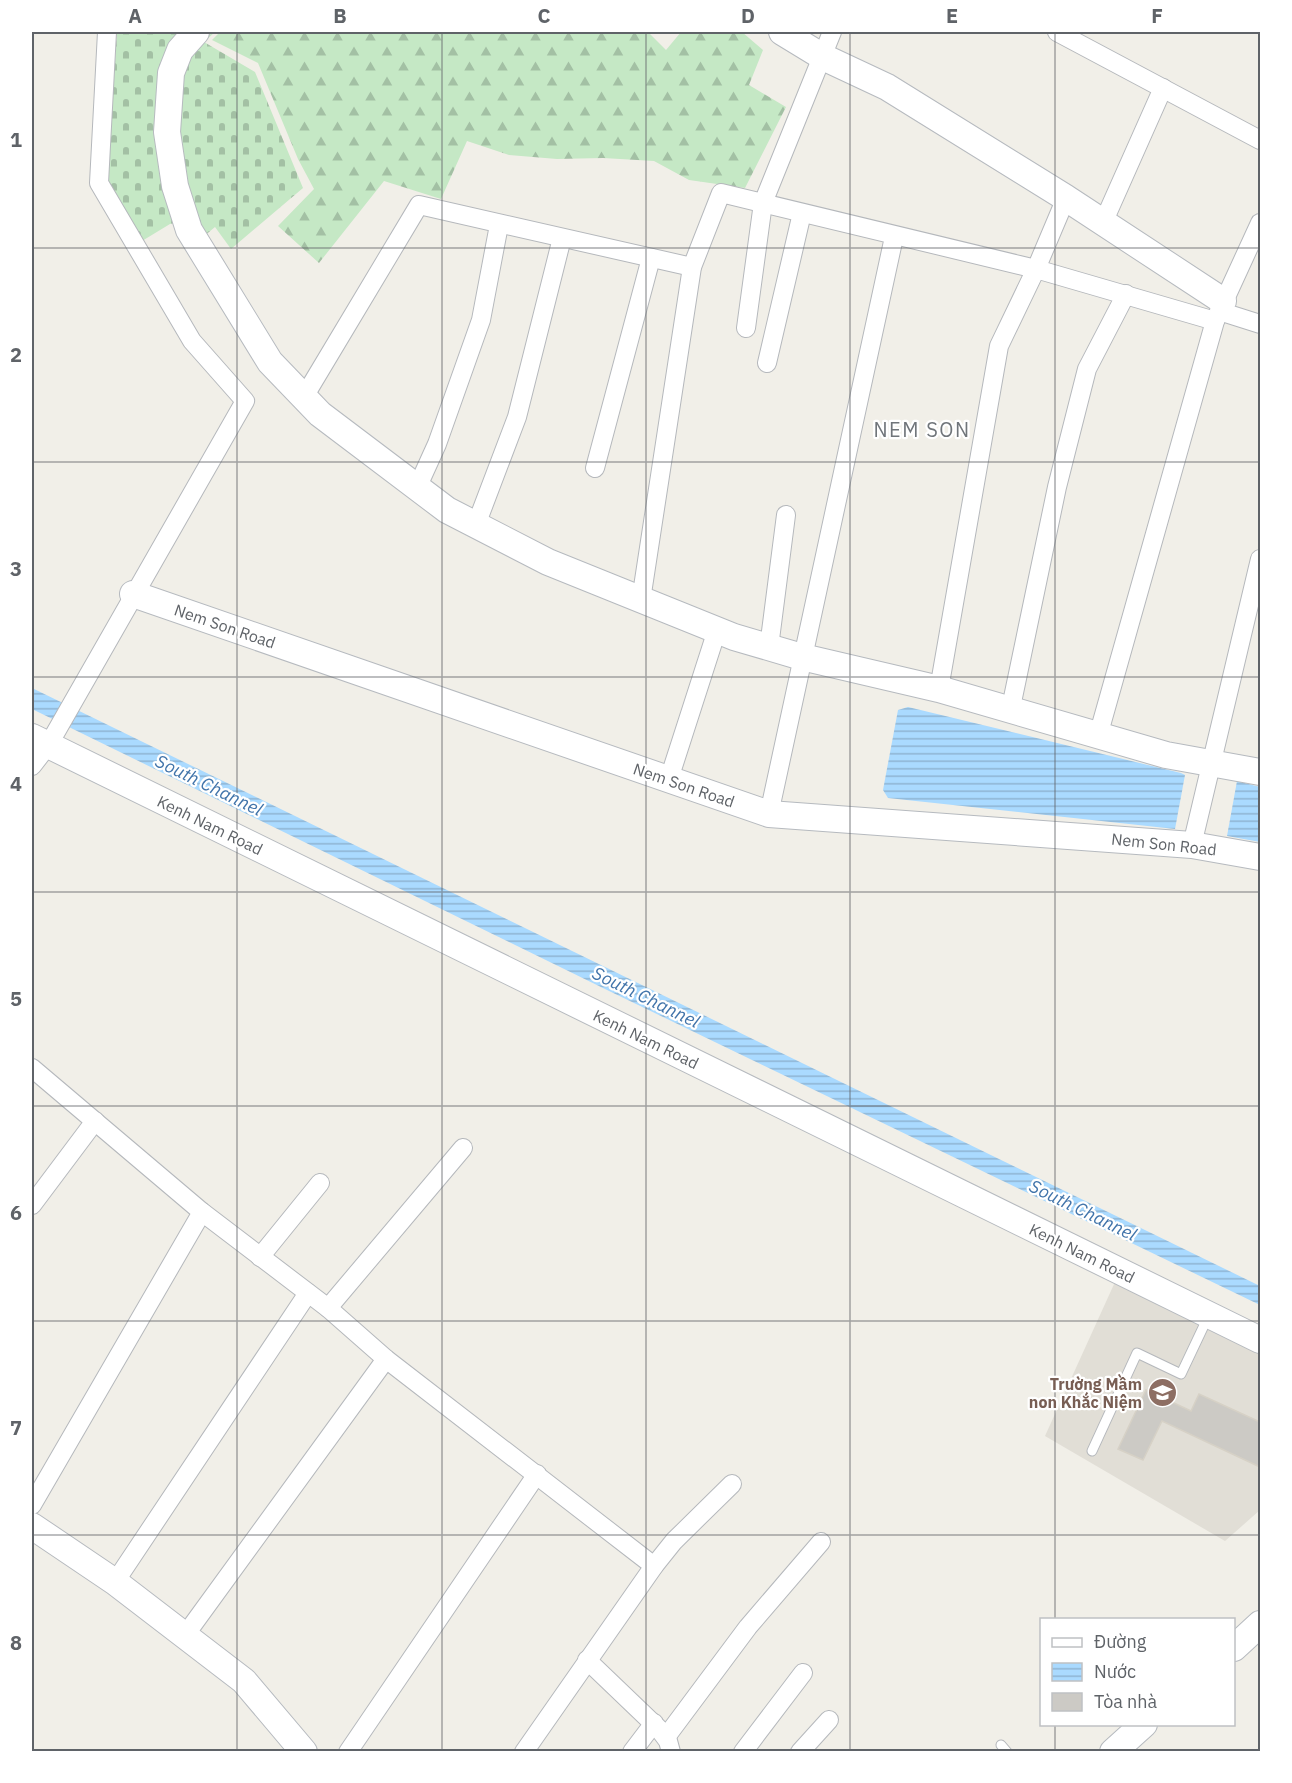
<svg xmlns="http://www.w3.org/2000/svg" width="1292" height="1783" font-family="'IBM Plex Sans',sans-serif">
<defs>
<pattern id="forest-firs" width="22" height="20" patternUnits="userSpaceOnUse" patternTransform="scale(1.5)"><rect width="22" height="20" fill="#c5e8c5"/><path d="M5 1l3.5 6h-7zM16 11l3.5 6h-7z" fill="#a3c0a4"/></pattern>
<pattern id="cemetery-stones" width="16" height="16" patternUnits="userSpaceOnUse" patternTransform="scale(1.5)"><rect width="16" height="16" fill="#c5e8c5"/><path d="M2 7V4a2 2 0 0 1 4 0v3zM10 15v-3a2 2 0 0 1 4 0v3z" fill="#a3c0a4"/></pattern>
<pattern id="water-rules" width="6" height="5" patternUnits="userSpaceOnUse" patternTransform="scale(1.5)"><rect width="6" height="5" fill="#aadaff"/><path d="M0 2.5h6" fill="none" stroke="#8eb4d2"/></pattern>
</defs>
<rect width="100%" height="100%" fill="#f1efe8"/>
<path fill="#e1ded6" d="M1115,1282L1260,1349V1510L1225,1541L1045,1436Z"/>
<path fill="url(#forest-firs)" d="M220,32H648L666,50L681,32H742L763,50L749,85L786,107L745,188L689,180L654,161L603,158L557,159L509,155L467,141L441,199L384,181L319,263L278,226L314,189L298,159L258,63L212,40Z"/>
<path fill="url(#cemetery-stones)" d="M117,32H215L204,42L255,72L303,188L231,249L215,227L203,237L194,219L170,224L142,241L107,183Z"/>
<g fill="url(#water-rules)">
<path d="M32,688L1260,1286V1305L605,989L32,709Z"/>
<path d="M908,707L1181,773L1185,775L1175,829L888,798L883,790L898,710Z"/>
<path d="M1237,781L1260,787V842L1227,836Z"/>
</g>
<path fill="#cccac5" stroke="#d6d1c6" stroke-width="1.5" d="M1146,1390L1191,1411L1199,1394L1260,1422V1467L1162,1421L1143,1460L1118,1449Z"/>
<g fill="none" stroke-linecap="round" stroke-linejoin="round">
<defs>
<g id="lane">
<path d="M1092,1451L1137,1353L1181,1374L1208,1317"/>
<path d="M1001,1745L1007,1752"/>
</g>
<g id="street">
<path d="M1057,32L1260,140"/>
<path d="M1103,223L1163,88"/>
<path d="M1219,311L1260,324"/>
<path d="M746,328L763,203L832,32"/>
<path d="M767,363L802,213"/>
<path d="M304,397L419,205L692,267"/>
<path d="M595,468L651,258"/>
<path d="M417,488L437,444L481,320L499,225"/>
<path d="M476,525L517,417L562,238"/>
<path d="M641,600L692,267L721,193L1036,269L1215,321"/>
<path d="M769,647L786,515"/>
<path d="M939,689L999,346L1036,269L1066,198"/>
<path d="M1010,712L1057,487L1087,369L1126,294"/>
<path d="M1098,736L1215,321L1260,223"/>
<path d="M32,766L49,744L245,401L192,341L99,183L107,32"/>
<path d="M669,779L717,630"/>
<path d="M769,814L894,237"/>
<path d="M1192,845L1260,559"/>
<path d="M32,1068L202,1212L328,1308L386,1359L654,1566"/>
<path d="M32,1205L95,1121"/>
<path d="M260,1257L320,1183"/>
<path d="M328,1308L463,1148"/>
<path d="M32,1505L202,1212"/>
<path d="M115,1582L308,1293"/>
<path d="M186,1634L386,1359"/>
<path d="M587,1660L659,1729L668,1741L671,1752"/>
<path d="M666,1737L748,1627L821,1542"/>
<path d="M348,1752L537,1474"/>
<path d="M524,1752L654,1566L674,1541L732,1484"/>
<path d="M632,1752L654,1723"/>
<path d="M743,1752L803,1673"/>
<path d="M800,1752L829,1720"/>
</g>
<g id="secondary">
<path d="M196,32L180,50L171,73L167,132L175,186L189,230L270,362L320,414L447,510L548,562L734,637L802,657L939,689L1166,755L1260,772"/>
<path d="M782,32L823,57L887,87L1066,198L1223,301"/>
<path d="M133,594L769,814L1192,845L1260,857"/>
<path d="M32,737L1260,1340"/>
<path d="M32,1526L115,1582L244,1681L304,1752"/>
<path d="M1234,1648L1260,1624"/>
<path d="M1113,1752L1144,1724"/>
</g>
</defs>
<use href="#lane" stroke="#b5b8bc" stroke-width="11"/>
<use href="#street" stroke="#b5b8bc" stroke-width="20"/>
<use href="#secondary" stroke="#b6babf" stroke-width="28"/>
<use href="#lane" stroke="#fff" stroke-width="9"/>
<use href="#street" stroke="#fff" stroke-width="18"/>
<use href="#secondary" stroke="#fff" stroke-width="26"/>
</g>
<path fill="none" stroke="#5f6368" stroke-width="1.5" stroke-opacity="0.55" d="M237,32V1752M442,32V1752M646,32V1752M850,32V1752M1055,32V1620M32,248H1260M32,462H1260M32,677H1260M32,892H1260M32,1106H1260M32,1321H1260M32,1535H1260M1055,1724V1752"/>
<defs>
<symbol id="school-disc" viewBox="-11 -11 22 22"><circle r="9.5" fill="#8d6e63" stroke="#fff"/><path d="M0-5L7-2L0 1L-7-2ZM-4 1L0 2.5L4 1V4Q0 6-4 4Z" fill="#fff"/></symbol>
</defs>
<g fill-rule="evenodd">
<use href="#school-disc" x="1146" y="1376" width="33" height="33"/>
</g>
<g text-anchor="middle" dominant-baseline="central" stroke-width="4.5" stroke-linejoin="round" paint-order="stroke">
<g font-size="16" fill="#5f6368" stroke="#fff">
<text transform="translate(225 626) rotate(19)">Nem Son Road</text>
<text transform="translate(684 785) rotate(19)">Nem Son Road</text>
<text transform="translate(210 825) rotate(26)">Kenh Nam Road</text>
<text transform="translate(1164 844) rotate(6)">Nem Son Road</text>
<text transform="translate(646 1039) rotate(26)">Kenh Nam Road</text>
<text transform="translate(1082 1253) rotate(26)">Kenh Nam Road</text>
</g>
<g font-size="16" font-weight="bold" fill="#785e54" stroke="#fff" text-anchor="end">
<text x="1142" y="1384">Trường Mầm<tspan x="1142" dy="18">non Khắc Niệm</tspan></text>
</g>
<g font-size="18" font-style="italic" fill="#4174aa" stroke="#fff">
<text transform="translate(209 785) rotate(26)">South Channel</text>
<text transform="translate(646 997) rotate(26)">South Channel</text>
<text transform="translate(1083 1210) rotate(26)">South Channel</text>
</g>
<g font-size="20" letter-spacing="1.5" fill="#70757a" stroke="#fff">
<text x="922" y="429">NEM SON</text>
</g>
</g>
<rect width="1292" height="1783" fill="none" stroke="#ffffff" stroke-width="66"/>
<rect x="1040" y="1618" width="195" height="108" fill="#ffffff" stroke="#bfc1c3" stroke-width="1.5"/>
<rect x="1052" y="1638" width="30" height="9" fill="#ffffff" stroke="#bfc1c3" stroke-width="1.5"/>
<text x="1094" y="1648" font-size="18" fill="#5f6368">Đường</text>
<rect x="1052" y="1663" width="30" height="18" fill="url(#water-rules)" stroke="#bfc1c3" stroke-width="1.5"/>
<text x="1094" y="1678" font-size="18" fill="#5f6368">Nước</text>
<rect x="1052" y="1693" width="30" height="18" fill="#cccac5" stroke="#bfc1c3" stroke-width="1.5"/>
<text x="1094" y="1708" font-size="18" fill="#5f6368">Tòa nhà</text>
<rect x="33" y="33" width="1226" height="1717" fill="none" stroke="#5f6368" stroke-width="2"/>
<g font-size="20" text-anchor="middle" font-weight="bold" fill="#5f6368">
<text x="135" y="23">A</text>
<text x="340" y="23">B</text>
<text x="544" y="23">C</text>
<text x="748" y="23">D</text>
<text x="952" y="23">E</text>
<text x="1157" y="23">F</text>
<text x="16" y="147">1</text>
<text x="16" y="362">2</text>
<text x="16" y="576">3</text>
<text x="16" y="791">4</text>
<text x="16" y="1006">5</text>
<text x="16" y="1220">6</text>
<text x="16" y="1435">7</text>
<text x="16" y="1650">8</text>
</g>
</svg>
